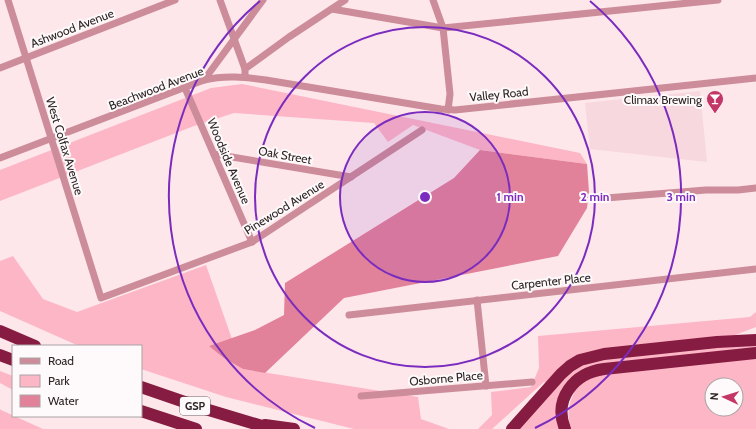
<svg xmlns="http://www.w3.org/2000/svg" width="756" height="429" font-family="Cabin,sans-serif">
<rect width="100%" height="100%" fill="#fde7eb"/>
<path fill="#f6d8de" d="M700,91L707,162L590,149L585,103Z"/>
<g fill="#fdb6c6" fill-rule="evenodd">
<path d="M242,84L580,153L587,164L480,150L413,125L388,142L374,123L234,113L194,126L0,201V170L211,88Z"/>
<path d="M13,256L43,299L77,312L206,265L232,339L209,346L243,369L418,397L421,419L449,429H354L226,397L141,369V346H79L0,311V261Z"/>
<path d="M756,312V327L717,342L756,343V429H571C567,415 568,406 574,393L564,389L560,429H519L556,386L544,382L492,429H478L492,415L491,392L531,387L539,368L538,336L750,317ZM712,385H736V409H712Z"/>
<path d="M0,371L13,376V390L0,383Z"/>
<path d="M0,409L1,410L43,429H0Z"/>
</g>
<path fill="#e2829a" d="M480,150L587,164L589,192L587,208L558,256L344,298L265,373L243,369L224,358L209,346L255,330L284,315L285,283L454,178Z"/>
<g fill="none" stroke-linecap="round" stroke-linejoin="round">
<g stroke="#cd8c9a" stroke-width="7">
<path d="M8,0L101,298L252,242L422,130"/>
<path d="M220,0L245,69"/>
<path d="M433,0L443,28L450,94L448,110"/>
<path d="M332,9L443,28L718,0"/>
<path d="M0,68L175,0"/>
<path d="M245,77V69L289,37L345,0"/>
<path d="M204,80L263,0"/>
<path d="M185,88L252,242"/>
<path d="M214,154L351,177"/>
<path d="M0,158L204,80C225,75 244,77 266,80L441,109L455,110L756,78"/>
<path d="M606,198L706,190H738L756,188"/>
<path d="M477,300L486,386"/>
<path d="M349,315L756,269"/>
<path d="M361,396L532,382"/>
</g>
<g stroke="#871c42" stroke-width="12">
<path d="M0,331L35,346"/>
<path d="M0,355L13,360"/>
<path d="M141,387L202,408L272,429"/>
<path d="M141,411L196,429"/>
<path d="M265,425L294,429"/>
<path d="M512,429L561,374L570,366L580,360L604,354L717,342L756,340"/>
<path d="M565,429C553,399 574,373 604,369L756,353"/>
</g>
</g>
<circle cx="425" cy="197" r="85" fill="#7b2cbf" fill-opacity=".12"/>
<g fill="none" stroke="#7b2cbf" stroke-width="2">
<circle cx="425" cy="197" r="85"/>
<circle cx="425" cy="197" r="170"/>
<path d="M315 428A256 256 0 0 1 260 1M590 1A256 256 0 0 1 535 428"/>
</g>
<defs>
<symbol id="bar-pin" viewBox="-11 -11 22 30"><path d="M0 17L-7.5 6A9.5 9.5 0 1 1 7.5 6Z" fill="#c33666" stroke="#fef9fa"/><path d="M-6-5H6L.8 .8V4.5H3.5V6h-7V4.5H-.8V.8Z" fill="#fff"/></symbol>
</defs>
<g fill-rule="evenodd">
<use href="#bar-pin" x="705" y="89" width="20" height="27"/>
</g>
<g text-anchor="middle" dominant-baseline="central" stroke-width="4" stroke-linejoin="round" paint-order="stroke">
<rect fill="#fef9fa" stroke="#6c6566" stroke-width="1" x="180" y="397" width="30" height="18" rx="3"/>
<g font-size="11" font-weight="bold" fill="#2d2526">
<text x="195" y="406">GSP</text>
</g>
<g font-size="12" fill="#2d2526" stroke="#fef9fa">
<text transform="translate(72 28) rotate(-21)">Ashwood Avenue</text>
<text transform="translate(156 88) rotate(-21)">Beachwood Avenue</text>
<text transform="translate(499 94) rotate(-6)">Valley Road</text>
<text transform="translate(65 146) rotate(73)">West Colfax Avenue</text>
<text transform="translate(285 155) rotate(10)">Oak Street</text>
<text transform="translate(229 161) rotate(67)">Woodside Avenue</text>
<text transform="translate(284 207) rotate(-32)">Pinewood Avenue</text>
<text transform="translate(551 281) rotate(-6)">Carpenter Place</text>
<text transform="translate(446 378) rotate(-5)">Osborne Place</text>
</g>
<g font-size="12" fill="#2d2526" stroke="#fef9fa" text-anchor="end">
<text x="702" y="99">Climax Brewing</text>
</g>
</g>
<circle cx="425" cy="197" r="6" fill="#7b2cbf" stroke="#fef9fa" stroke-width="2"/>
<g font-size="12" text-anchor="middle" font-weight="bold" fill="#7b2cbf" stroke="#fef9fa" stroke-width="4" stroke-linejoin="round" paint-order="stroke">
<text x="510" y="201">1 min</text>
<text x="595" y="201">2 min</text>
<text x="681" y="201">3 min</text>
</g>
<rect x="12" y="345" width="130" height="72" fill="#fef9fa" stroke="#aaa4a5"/>
<rect x="20" y="358" width="20" height="6" fill="#cd8c9a" stroke="#aaa4a5"/>
<text x="48" y="365" font-size="12" fill="#2d2526">Road</text>
<rect x="20" y="375" width="20" height="12" fill="#fdb6c6" stroke="#aaa4a5"/>
<text x="48" y="385" font-size="12" fill="#2d2526">Park</text>
<rect x="20" y="395" width="20" height="12" fill="#e2829a" stroke="#aaa4a5"/>
<text x="48" y="405" font-size="12" fill="#2d2526">Water</text>
<g transform="translate(724 397) rotate(274)"><circle r="19" fill="#fef9fa" stroke="#aaa4a5"/>
<path d="M0-3L7 15L0 10L-7 15Z" fill="#c33666"/>
<text y="-6" font-size="11" font-weight="bold" text-anchor="middle" fill="#2d2526">N</text>
</g>
</svg>
